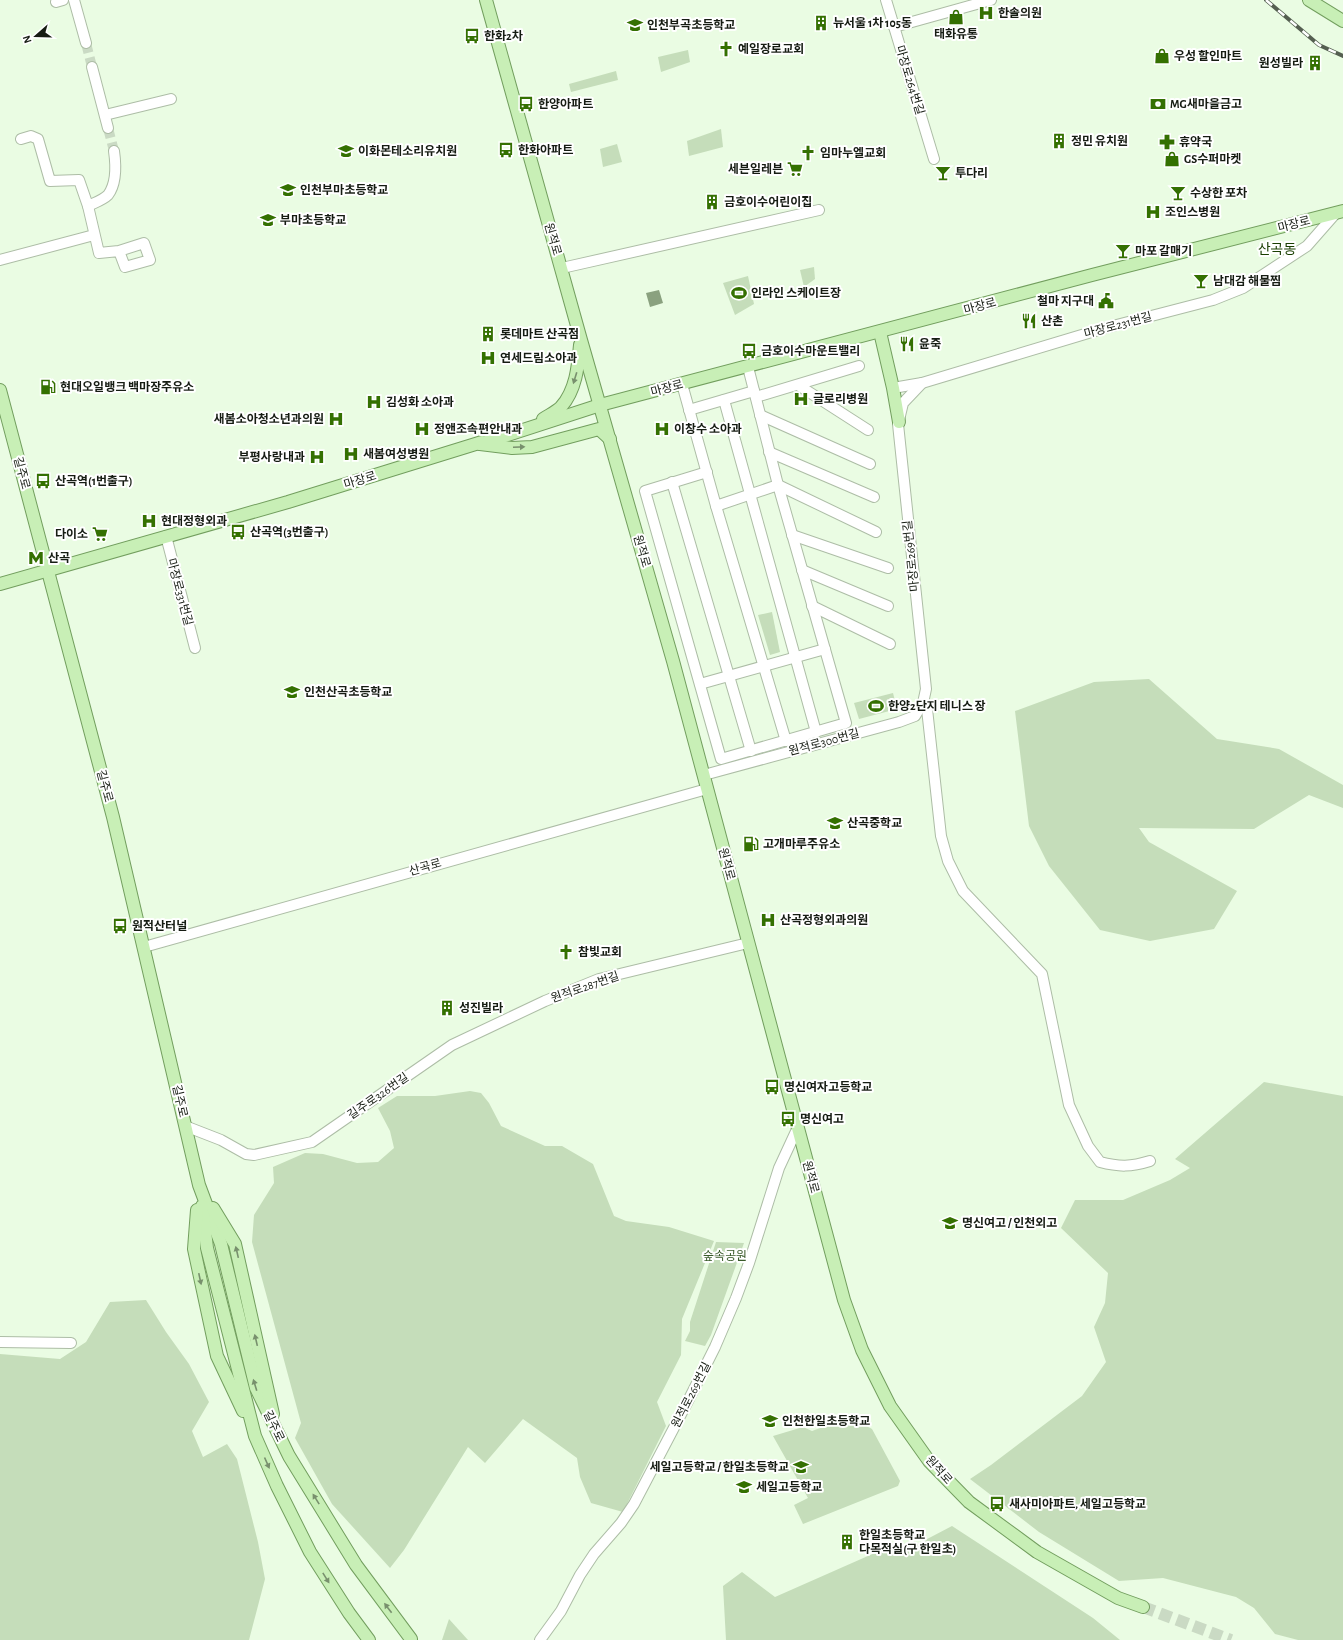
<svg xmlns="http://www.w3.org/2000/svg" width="1343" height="1640" font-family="'Alegreya Sans','Noto Sans KR',sans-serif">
<rect width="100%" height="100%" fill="#eafce3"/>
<g fill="#c5ddba">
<path d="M688,50L690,62L661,72L658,57Z"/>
<path d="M616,71L618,80L571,92L569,84Z"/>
<path d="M721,129L723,147L689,156L687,141Z"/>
<path d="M617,144L622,162L603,167L600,149Z"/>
<path d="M814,267L815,279L804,287L800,270Z"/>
<path d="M748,276L754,304L735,315L723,283Z"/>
<path d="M772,612L780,652L770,655L758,615Z"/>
<path d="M1149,679L1217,739L1279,749L1343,785V808L1309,795L1254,829L1139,828L1149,842L1237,891L1214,929L1150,941L1100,930L1049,866L1029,826L1015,711L1094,682Z"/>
<path d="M893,693L897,709L859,719L854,703Z"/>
<path d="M1264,1082L1343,1096V1640H1298L1275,1634L1254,1608L1236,1597L1163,1578L1119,1581L1039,1532L970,1479L991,1465L1082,1396L1106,1362L1094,1327L1105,1303L1108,1273L1061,1228L1075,1200H1123L1170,1180L1190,1168L1175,1159Z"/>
<path d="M470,1091L481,1093L489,1103L501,1126L545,1146H562L593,1164L614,1216L626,1221L669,1227L714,1241L682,1319L681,1355L657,1402L666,1426L623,1512L591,1503L580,1477L577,1458L523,1419L485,1463L468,1447L404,1550L390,1568L332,1504L295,1438L301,1423L252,1242L254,1215L274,1183L273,1167L305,1153L323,1154L357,1163L378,1162L394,1148L390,1131L378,1108L397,1096H435Z"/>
<path d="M716,1242L744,1243L711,1335L705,1346L685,1341L690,1331V1322Z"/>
<path d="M146,1300L166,1332L189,1364L209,1402L192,1431L203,1457L227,1444L237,1459L258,1542L265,1579L249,1640H0V1354L60,1359L86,1342L110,1302Z"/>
<path d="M850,1417L872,1429L900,1481L898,1486L803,1524L794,1505L808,1498L773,1436L803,1427L812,1431Z"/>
<path d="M952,1526L1093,1618L1120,1640H726L723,1586L742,1572L775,1597L886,1548H910Z"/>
<path d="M449,1619L468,1640H442Z"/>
</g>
<path fill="#8aa17f" d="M659,290L663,303L650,307L646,293Z"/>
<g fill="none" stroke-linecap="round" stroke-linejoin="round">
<g stroke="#cadac4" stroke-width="10" stroke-dasharray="10 5" stroke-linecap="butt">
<path d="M86,43L92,67"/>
<path d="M108,128L114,151"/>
</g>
<path stroke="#cadac4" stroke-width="12" stroke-dasharray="12 6" stroke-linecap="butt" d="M1143,1607L1231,1640"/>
<defs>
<g id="minor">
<path d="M74,0L86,43"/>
<path d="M886,0L934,159"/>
<path d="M56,2L63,0"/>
<path d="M894,27L991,0"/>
<path d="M92,67L108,128"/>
<path d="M105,115L171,99"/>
<path d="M21,139L31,136L38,139L50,181L79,180L88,206L99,253L119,251L144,243L150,260L125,267L119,251"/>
<path d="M88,206C94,203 103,200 108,195C117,183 116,165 114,151"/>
<path d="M0,260L94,235"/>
<path d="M562,268L819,210"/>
<path d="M682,384L716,506L778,485L748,367"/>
<path d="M798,385L868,430"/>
<path d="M893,388L922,383"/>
<path d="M756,397L859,366"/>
<path d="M724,400L816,732"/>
<path d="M689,410L754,391"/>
<path d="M760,415L870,464"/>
<path d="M769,452L874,497"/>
<path d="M707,472L645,491L721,759L846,723L778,485"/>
<path d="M672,482L751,751"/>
<path d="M778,485L876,532"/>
<path d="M716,506L786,741"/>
<path d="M792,535L888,568"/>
<path d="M166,536L195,648"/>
<path d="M802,570L888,606"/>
<path d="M812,606L890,644"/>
<path d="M700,684L825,649"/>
<path d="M923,703L927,709L941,836L948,861L963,891L1042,974L1069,1105L1088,1146L1100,1162C1119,1167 1131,1167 1150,1161"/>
<path d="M704,775L899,722L915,716L923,703L926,689L898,424L903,403L922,383L1105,328L1213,300L1243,288L1307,246L1336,213"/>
<path d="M144,947L707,789"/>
<path d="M185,1126L221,1140L246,1154L254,1155L312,1142L452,1045L545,1001L599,979L748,943"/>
<path d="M0,1342L71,1343"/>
<path d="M540,1640L561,1611L580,1575L594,1554L621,1523L634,1504L689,1399L715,1347L736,1298L749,1263L779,1168L798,1127"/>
</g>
<g id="major">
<path d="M486,0L581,340L673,661L844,1300L862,1350L890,1406L929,1461L969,1502L1037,1552L1118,1598L1143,1607"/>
<path d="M1309,0L1343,21"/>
<path d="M880,332L893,388L899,422"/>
<path d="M0,390L113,817L199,1185L221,1244L256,1388L289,1456L356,1565L411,1639"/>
<path d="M543,419C549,415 556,412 561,407C576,390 578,367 580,345"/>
<path d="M480,444L600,405L1092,275L1343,211"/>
<path d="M0,584L288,502L482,442L480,444L512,448L532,447L599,429L610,439"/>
<path d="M202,1206L207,1248L255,1436L277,1486L310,1552L349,1613L369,1640"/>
<path d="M213,1208L235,1244L273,1414"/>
<path d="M197,1210L194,1249L217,1356L243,1411"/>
</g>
</defs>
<use href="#minor" stroke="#adbda6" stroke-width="12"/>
<use href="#major" stroke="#729e5e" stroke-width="14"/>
<use href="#minor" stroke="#fff" stroke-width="10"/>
<use href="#major" stroke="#c8efb6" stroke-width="12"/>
<defs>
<path id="rail" d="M1266,0L1319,45L1343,56"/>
</defs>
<use href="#rail" stroke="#555f51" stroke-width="4"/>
<use href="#rail" stroke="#fff" stroke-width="2.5" stroke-dasharray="8" stroke-linecap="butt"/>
</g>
<defs><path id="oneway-solid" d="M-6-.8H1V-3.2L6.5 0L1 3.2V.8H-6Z"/></defs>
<g fill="#78906d">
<use href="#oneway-solid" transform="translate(575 378) rotate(107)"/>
<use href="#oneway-solid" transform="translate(519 447) rotate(-2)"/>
<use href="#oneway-solid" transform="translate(237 1252) rotate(-103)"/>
<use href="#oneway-solid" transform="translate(200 1279) rotate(78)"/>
<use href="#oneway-solid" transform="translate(256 1340) rotate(-103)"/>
<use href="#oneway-solid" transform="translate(255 1385) rotate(-107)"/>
<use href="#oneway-solid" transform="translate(267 1463) rotate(66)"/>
<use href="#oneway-solid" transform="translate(316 1499) rotate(-122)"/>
<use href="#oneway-solid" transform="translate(326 1578) rotate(58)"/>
<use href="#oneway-solid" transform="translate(388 1608) rotate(-127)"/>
</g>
<defs>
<symbol id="hospital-bare" viewBox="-9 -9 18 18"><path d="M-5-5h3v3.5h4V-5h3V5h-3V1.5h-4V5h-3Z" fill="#347001" stroke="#fff" stroke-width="2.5" paint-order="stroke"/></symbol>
<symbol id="shop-bare" viewBox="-9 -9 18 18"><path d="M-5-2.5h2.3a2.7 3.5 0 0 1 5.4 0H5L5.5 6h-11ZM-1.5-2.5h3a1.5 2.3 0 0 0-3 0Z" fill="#347001" stroke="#fff" stroke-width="2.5" paint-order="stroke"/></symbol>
<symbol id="building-bare" viewBox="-9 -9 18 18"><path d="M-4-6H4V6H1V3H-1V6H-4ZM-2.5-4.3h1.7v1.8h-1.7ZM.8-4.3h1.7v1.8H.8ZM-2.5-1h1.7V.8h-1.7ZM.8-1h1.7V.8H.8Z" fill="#347001" stroke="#fff" stroke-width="2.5" paint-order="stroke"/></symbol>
<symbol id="school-bare" viewBox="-9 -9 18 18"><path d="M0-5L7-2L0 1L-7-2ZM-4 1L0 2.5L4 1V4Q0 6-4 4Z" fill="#347001" stroke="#fff" stroke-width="2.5" paint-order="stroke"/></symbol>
<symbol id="bus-bare" viewBox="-9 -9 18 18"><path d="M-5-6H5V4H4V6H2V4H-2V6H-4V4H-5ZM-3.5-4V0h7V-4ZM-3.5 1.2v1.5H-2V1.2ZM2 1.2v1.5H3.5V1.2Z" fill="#347001" stroke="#fff" stroke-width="2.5" paint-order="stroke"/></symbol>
<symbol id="church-bare" viewBox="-9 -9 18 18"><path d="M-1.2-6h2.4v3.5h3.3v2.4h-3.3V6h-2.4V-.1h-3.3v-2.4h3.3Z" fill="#347001" stroke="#fff" stroke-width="2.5" paint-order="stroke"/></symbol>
<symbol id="bank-bare" viewBox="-9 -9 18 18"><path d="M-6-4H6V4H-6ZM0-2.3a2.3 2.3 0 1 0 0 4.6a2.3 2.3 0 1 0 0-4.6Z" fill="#347001" stroke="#fff" stroke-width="2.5" paint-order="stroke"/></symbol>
<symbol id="pharmacy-bare" viewBox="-9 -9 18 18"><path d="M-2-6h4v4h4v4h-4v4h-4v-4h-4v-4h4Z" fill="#347001" stroke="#fff" stroke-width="2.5" paint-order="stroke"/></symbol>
<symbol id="supermarket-bare" viewBox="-9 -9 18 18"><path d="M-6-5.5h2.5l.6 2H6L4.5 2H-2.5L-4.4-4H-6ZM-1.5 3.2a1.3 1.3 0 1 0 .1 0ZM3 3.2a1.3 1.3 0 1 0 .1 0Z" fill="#347001" stroke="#fff" stroke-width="2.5" paint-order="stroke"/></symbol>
<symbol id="bar-bare" viewBox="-9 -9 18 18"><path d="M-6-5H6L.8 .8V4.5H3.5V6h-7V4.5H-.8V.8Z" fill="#347001" stroke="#fff" stroke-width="2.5" paint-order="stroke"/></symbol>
<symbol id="stadium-bare" viewBox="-9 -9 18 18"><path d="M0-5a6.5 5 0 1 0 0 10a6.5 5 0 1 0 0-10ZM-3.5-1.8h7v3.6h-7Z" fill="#347001" stroke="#fff" stroke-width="2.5" paint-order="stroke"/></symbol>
<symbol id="civic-bare" viewBox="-9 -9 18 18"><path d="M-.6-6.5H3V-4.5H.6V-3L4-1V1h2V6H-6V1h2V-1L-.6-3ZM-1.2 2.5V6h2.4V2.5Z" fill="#347001" stroke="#fff" stroke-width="2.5" paint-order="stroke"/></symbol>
<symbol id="restaurant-bare" viewBox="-9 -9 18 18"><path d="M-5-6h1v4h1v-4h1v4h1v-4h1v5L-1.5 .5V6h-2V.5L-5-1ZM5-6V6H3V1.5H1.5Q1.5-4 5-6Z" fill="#347001" stroke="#fff" stroke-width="2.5" paint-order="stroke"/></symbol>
<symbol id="fuel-bare" viewBox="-9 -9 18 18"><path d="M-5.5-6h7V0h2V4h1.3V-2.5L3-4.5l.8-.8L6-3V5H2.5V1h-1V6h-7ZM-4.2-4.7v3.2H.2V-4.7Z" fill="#347001" stroke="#fff" stroke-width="2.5" paint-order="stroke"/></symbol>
<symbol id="metro-bare" viewBox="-9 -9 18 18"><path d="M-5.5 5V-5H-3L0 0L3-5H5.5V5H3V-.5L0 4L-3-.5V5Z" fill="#347001" stroke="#fff" stroke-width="2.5" paint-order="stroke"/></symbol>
</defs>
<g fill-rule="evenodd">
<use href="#hospital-bare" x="975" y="2" width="22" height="22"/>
<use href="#shop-bare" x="945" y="6" width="22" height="22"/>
<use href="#building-bare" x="810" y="12" width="22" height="22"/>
<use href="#school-bare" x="624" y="14" width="22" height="22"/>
<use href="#bus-bare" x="461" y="25" width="22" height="22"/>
<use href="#church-bare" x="715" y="38" width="22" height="22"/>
<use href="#shop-bare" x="1151" y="45" width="22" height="22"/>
<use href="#building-bare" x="1304" y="52" width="22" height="22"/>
<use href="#bus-bare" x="515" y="93" width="22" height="22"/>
<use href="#bank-bare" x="1147" y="93" width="22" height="22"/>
<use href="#building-bare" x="1048" y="130" width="22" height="22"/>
<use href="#pharmacy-bare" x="1156" y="131" width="22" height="22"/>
<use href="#bus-bare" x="495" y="139" width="22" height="22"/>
<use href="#school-bare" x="335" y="140" width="22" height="22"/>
<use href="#church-bare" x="797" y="142" width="22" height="22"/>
<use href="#shop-bare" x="1161" y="148" width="22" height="22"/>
<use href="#supermarket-bare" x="784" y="158" width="22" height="22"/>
<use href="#bar-bare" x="932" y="162" width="22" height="22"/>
<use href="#school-bare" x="277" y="179" width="22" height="22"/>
<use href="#bar-bare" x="1167" y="182" width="22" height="22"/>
<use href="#building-bare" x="701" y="191" width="22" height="22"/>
<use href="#hospital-bare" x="1142" y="201" width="22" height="22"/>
<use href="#school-bare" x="257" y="209" width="22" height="22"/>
<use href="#bar-bare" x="1112" y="240" width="22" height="22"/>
<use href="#bar-bare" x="1190" y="270" width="22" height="22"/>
<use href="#stadium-bare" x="728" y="282" width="22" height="22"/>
<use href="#civic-bare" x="1095" y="290" width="22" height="22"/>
<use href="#restaurant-bare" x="1018" y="310" width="22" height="22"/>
<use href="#building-bare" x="477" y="323" width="22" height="22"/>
<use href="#restaurant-bare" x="896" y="333" width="22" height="22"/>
<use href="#bus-bare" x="738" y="340" width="22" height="22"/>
<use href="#hospital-bare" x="477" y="347" width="22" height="22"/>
<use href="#fuel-bare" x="37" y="376" width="22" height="22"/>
<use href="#hospital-bare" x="790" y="388" width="22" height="22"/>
<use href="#hospital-bare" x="363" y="391" width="22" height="22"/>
<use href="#hospital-bare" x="325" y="408" width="22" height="22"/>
<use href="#hospital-bare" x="411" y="418" width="22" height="22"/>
<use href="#hospital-bare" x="651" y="418" width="22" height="22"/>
<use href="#hospital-bare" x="340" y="443" width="22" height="22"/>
<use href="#hospital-bare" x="306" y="446" width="22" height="22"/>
<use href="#bus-bare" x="32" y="470" width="22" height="22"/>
<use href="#hospital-bare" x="138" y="510" width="22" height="22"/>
<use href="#bus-bare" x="227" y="521" width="22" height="22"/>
<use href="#supermarket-bare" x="89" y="523" width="22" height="22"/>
<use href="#metro-bare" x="25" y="547" width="22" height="22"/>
<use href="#school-bare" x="281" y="681" width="22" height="22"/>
<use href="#stadium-bare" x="865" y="695" width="22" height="22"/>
<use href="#school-bare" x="824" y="812" width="22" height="22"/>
<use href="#fuel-bare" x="740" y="833" width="22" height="22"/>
<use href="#hospital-bare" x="757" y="909" width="22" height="22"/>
<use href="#bus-bare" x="109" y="915" width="22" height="22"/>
<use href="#church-bare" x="555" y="941" width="22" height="22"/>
<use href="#building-bare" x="436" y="997" width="22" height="22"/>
<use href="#bus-bare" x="761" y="1076" width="22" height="22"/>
<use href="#bus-bare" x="777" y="1108" width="22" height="22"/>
<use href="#school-bare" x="939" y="1212" width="22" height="22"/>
<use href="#school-bare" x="759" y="1410" width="22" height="22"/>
<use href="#school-bare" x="790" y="1456" width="22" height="22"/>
<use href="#school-bare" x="733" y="1476" width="22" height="22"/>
<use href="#bus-bare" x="986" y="1493" width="22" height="22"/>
<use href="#building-bare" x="836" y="1531" width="22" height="22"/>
</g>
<g text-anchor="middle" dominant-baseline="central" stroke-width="4" stroke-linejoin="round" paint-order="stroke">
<g font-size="12" font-weight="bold" fill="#161c13" stroke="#fff" text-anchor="start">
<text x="998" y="13">한솔의원</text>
<text x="833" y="23">뉴서울 1차 105동</text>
<text x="647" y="25">인천부곡초등학교</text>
<text x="956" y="34" text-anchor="middle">태화유통</text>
<text x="484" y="36">한화2차</text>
<text x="738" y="49">예일장로교회</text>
<text x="1174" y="56">우성 할인마트</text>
<text x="1303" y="63" text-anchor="end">원성빌라</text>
<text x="538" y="104">한양아파트</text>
<text x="1170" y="104">MG새마을금고</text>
<text x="1071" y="141">정민 유치원</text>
<text x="1179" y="142">휴약국</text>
<text x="518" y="150">한화아파트</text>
<text x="358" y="151">이화몬테소리유치원</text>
<text x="820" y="153">임마누엘교회</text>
<text x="1184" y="159">GS수퍼마켓</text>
<text x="783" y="169" text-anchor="end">세븐일레븐</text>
<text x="955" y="173">투다리</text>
<text x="300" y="190">인천부마초등학교</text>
<text x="1190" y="193">수상한 포차</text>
<text x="724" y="202">금호이수어린이집</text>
<text x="1165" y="212">조인스병원</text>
<text x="280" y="220">부마초등학교</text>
<text x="1135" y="251">마포 갈매기</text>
<text x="1213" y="281">남대감 해물찜</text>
<text x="751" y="293">인라인 스케이트장</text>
<text x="1094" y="301" text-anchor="end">철마 지구대</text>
<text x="1041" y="321">산촌</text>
<text x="500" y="334">롯데마트 산곡점</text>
<text x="919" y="344">윤죽</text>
<text x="761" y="351">금호이수마운트밸리</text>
<text x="500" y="358">연세드림소아과</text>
<text x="60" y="387">현대오일뱅크 백마장주유소</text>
<text x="813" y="399">글로리병원</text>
<text x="386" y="402">김성화 소아과</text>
<text x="324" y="419" text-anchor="end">새봄소아청소년과의원</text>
<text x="434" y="429">정앤조속편안내과</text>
<text x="674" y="429">이창수 소아과</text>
<text x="363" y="454">새봄여성병원</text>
<text x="305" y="457" text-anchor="end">부평사랑내과</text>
<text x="55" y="481">산곡역(1번출구)</text>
<text x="161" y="521">현대정형외과</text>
<text x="250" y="532">산곡역(3번출구)</text>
<text x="88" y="534" text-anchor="end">다이소</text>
<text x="48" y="558">산곡</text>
<text x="304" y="692">인천산곡초등학교</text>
<text x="888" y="706">한양2단지 테니스 장</text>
<text x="847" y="823">산곡중학교</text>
<text x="763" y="844">고개마루주유소</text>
<text x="780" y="920">산곡정형외과의원</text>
<text x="132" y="926">원적산터널</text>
<text x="578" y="952">참빛교회</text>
<text x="459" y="1008">성진빌라</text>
<text x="784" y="1087">명신여자고등학교</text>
<text x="800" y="1119">명신여고</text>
<text x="962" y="1223">명신여고 / 인천외고</text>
<text x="782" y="1421">인천한일초등학교</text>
<text x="789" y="1467" text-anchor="end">세일고등학교 / 한일초등학교</text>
<text x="756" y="1487">세일고등학교</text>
<text x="1009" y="1504">새사미아파트, 세일고등학교</text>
<text x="859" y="1535">한일초등학교<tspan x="859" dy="14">다목적실(구 한일초)</tspan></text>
</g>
<g font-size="12" fill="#161c13" stroke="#fff">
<text transform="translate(910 80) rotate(73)">마장로264번길</text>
<text transform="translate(1294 224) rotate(-14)">마장로</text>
<text transform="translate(553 239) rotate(74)">원적로</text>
<text transform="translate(980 306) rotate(-15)">마장로</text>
<text transform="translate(1118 325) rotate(-15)">마장로231번길</text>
<text transform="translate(667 388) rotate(-15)">마장로</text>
<text transform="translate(22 473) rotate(75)">길주로</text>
<text transform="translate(360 480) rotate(-17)">마장로</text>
<text transform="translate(642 551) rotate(74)">원적로</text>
<text transform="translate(911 556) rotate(-96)">마장로269번길</text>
<text transform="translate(180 592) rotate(75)">마장로331번길</text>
<text transform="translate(824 742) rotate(-15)">원적로300번길</text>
<text transform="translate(105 786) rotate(75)">길주로</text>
<text transform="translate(727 864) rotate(75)">원적로</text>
<text transform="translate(425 867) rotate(-16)">산곡로</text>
<text transform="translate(585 987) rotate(-19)">원적로287번길</text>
<text transform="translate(378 1096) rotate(-35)">길주로326번길</text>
<text transform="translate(180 1101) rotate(77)">길주로</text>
<text transform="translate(811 1177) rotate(75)">원적로</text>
<text transform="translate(691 1395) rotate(-63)">원적로269번길</text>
<text transform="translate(274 1426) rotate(64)">길주로</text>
<text transform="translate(939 1470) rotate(48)">원적로</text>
</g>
<g font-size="12" fill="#395a29" stroke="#fff">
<text x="725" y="1256">숲속공원</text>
</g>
<g font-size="14" fill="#193f00" stroke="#fff">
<text x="1277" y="250">산곡동</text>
</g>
</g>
<g transform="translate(36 36) rotate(250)" stroke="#ffffff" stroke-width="3" paint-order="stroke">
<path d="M0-3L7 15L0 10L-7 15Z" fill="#161c13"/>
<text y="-6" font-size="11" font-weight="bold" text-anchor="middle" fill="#161c13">N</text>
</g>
</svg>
